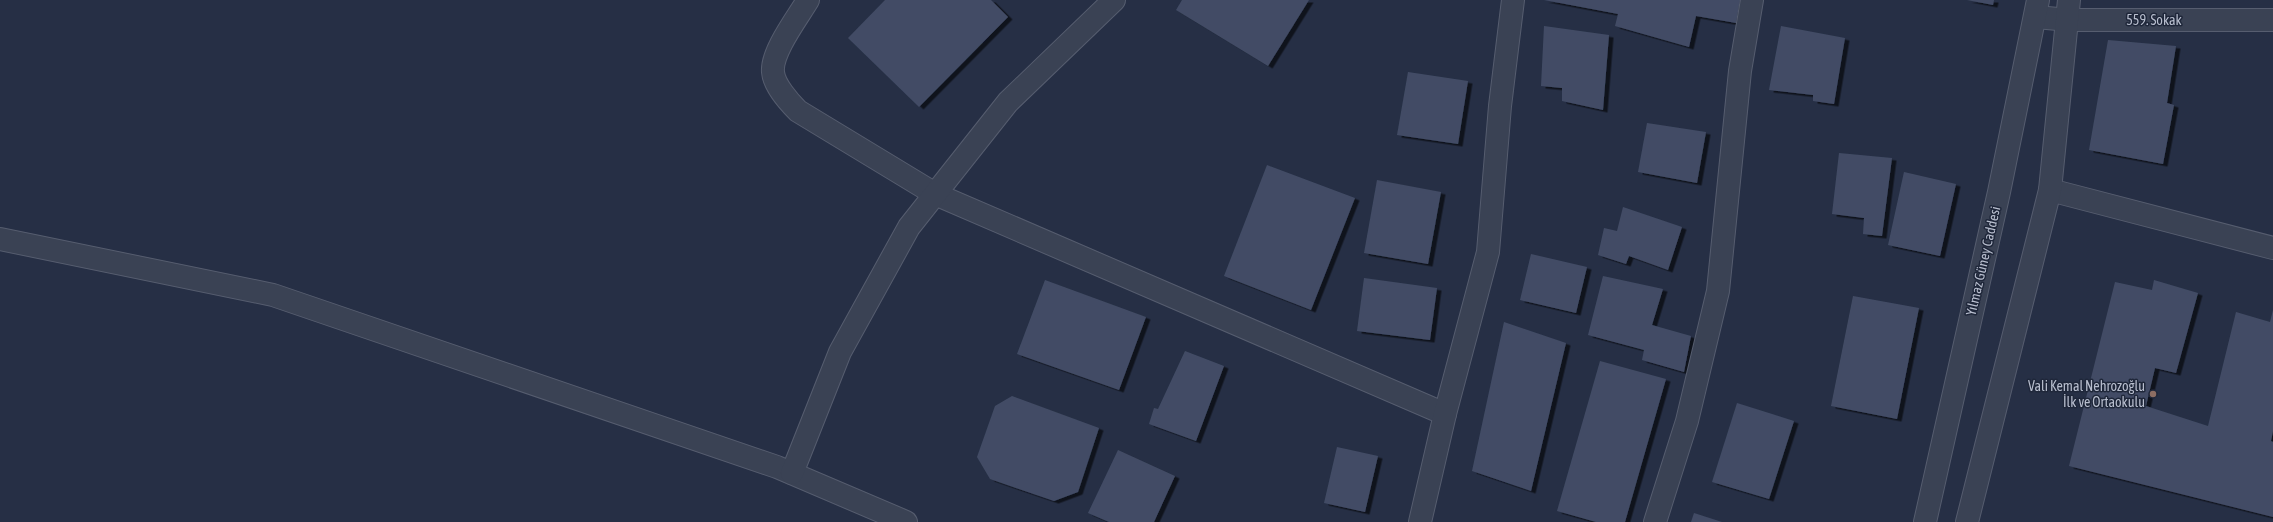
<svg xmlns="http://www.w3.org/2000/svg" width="2273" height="522" font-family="'Asap Condensed',sans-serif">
<defs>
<filter id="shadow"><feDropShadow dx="4.5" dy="2.5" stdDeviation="0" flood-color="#0009"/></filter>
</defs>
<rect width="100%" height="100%" fill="#262f45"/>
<g fill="#424c65" filter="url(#shadow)">
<path d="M885,0H991L1008,17L919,107L848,38Z"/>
<path d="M1182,0H1309L1268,66L1176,10Z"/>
<path d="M1544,0H1740L1736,23L1696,16L1689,47L1615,26L1618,14Z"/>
<path d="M1967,0H1994L1993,5Z"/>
<path d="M1544,26L1609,35L1603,110L1562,101V88L1541,86Z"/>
<path d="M1781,26L1845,38L1834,104L1813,101V95L1769,90Z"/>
<path d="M2108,40L2176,46L2167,103L2174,105L2163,164L2089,150Z"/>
<path d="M1408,72L1468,81L1458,144L1397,135Z"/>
<path d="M1647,123L1706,132L1697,183L1638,172Z"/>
<path d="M1839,153L1892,158L1882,236L1863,234L1864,218L1832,214Z"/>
<path d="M1267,165L1355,198L1311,310L1224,276Z"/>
<path d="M1904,172L1956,184L1940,256L1888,245Z"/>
<path d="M1377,180L1441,192L1428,264L1364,253Z"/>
<path d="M1623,207L1682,227L1668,270L1629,256L1626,264L1598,255L1604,228L1617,231Z"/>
<path d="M1531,254L1587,267L1576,313L1520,300Z"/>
<path d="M1603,276L1663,289L1652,325L1691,336L1684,372L1642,360L1644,350L1588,335Z"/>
<path d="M1364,278L1437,288L1430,340L1357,331Z"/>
<path d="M1045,280L1146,317L1119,390L1017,354Z"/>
<path d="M2154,280L2198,293L2176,373L2155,368L2146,406L2208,426L2236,312L2270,322L2273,310V431L2271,441L2273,442V517L2069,466L2115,282L2152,290Z"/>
<path d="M1853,296L1919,308L1897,419L1831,406Z"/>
<path d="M1504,322L1566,343L1531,491L1472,471Z"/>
<path d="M1185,351L1224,366L1196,441L1149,424L1154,408L1158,409Z"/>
<path d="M1600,361L1666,379L1625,522H1596L1557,511Z"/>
<path d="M1012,396L1099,428L1078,492L1054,501L990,479L977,457L995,406Z"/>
<path d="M1737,403L1794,421L1769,499L1712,482Z"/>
<path d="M1337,447L1378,456L1365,512L1324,503Z"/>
<path d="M1118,450L1175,476L1154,522H1109L1088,513Z"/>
<path d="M1694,513L1722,522H1691Z"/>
</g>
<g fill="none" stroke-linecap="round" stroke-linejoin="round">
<defs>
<g id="minor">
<path d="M808,0C798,17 771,52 773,72C774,85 789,102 798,111L935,194L1445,414"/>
<path d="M2036,17L2069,20H2273"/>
<path d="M2050,190L2273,248"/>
<path d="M0,239L273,295L777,467L906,522"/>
<path d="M792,473L840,352L909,227L1008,102L1114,0"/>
<path d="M1420,522L1445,414L1488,252L1500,106L1513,0"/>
<path d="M1655,522L1687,421L1718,291L1740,71L1752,0"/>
</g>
<g id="tertiary">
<path d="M1925,522L1999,192L2038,0"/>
<path d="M1967,522L2050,190L2069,0"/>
</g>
</defs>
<use href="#minor" stroke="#565d6f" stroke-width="24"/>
<use href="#tertiary" stroke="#565d6f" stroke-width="24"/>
<use href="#minor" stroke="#3a4254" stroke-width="22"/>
<use href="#tertiary" stroke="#3a4254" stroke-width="22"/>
</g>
<circle fill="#8d6e63" stroke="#1f273a" stroke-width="1.5" cx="2153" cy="394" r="4"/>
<g text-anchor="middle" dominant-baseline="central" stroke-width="3" stroke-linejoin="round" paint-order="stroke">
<g font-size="14" fill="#b8bece" stroke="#1f273a">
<text x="2154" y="20">559. Sokak</text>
<text transform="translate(1983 261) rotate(-77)">Yılmaz Güney Caddesi</text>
</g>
<g font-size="14" fill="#b8bece" stroke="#1f273a" text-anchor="end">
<text x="2145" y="386">Vali Kemal Nehrozoğlu<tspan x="2145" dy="16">İlk ve Ortaokulu</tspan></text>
</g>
</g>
</svg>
